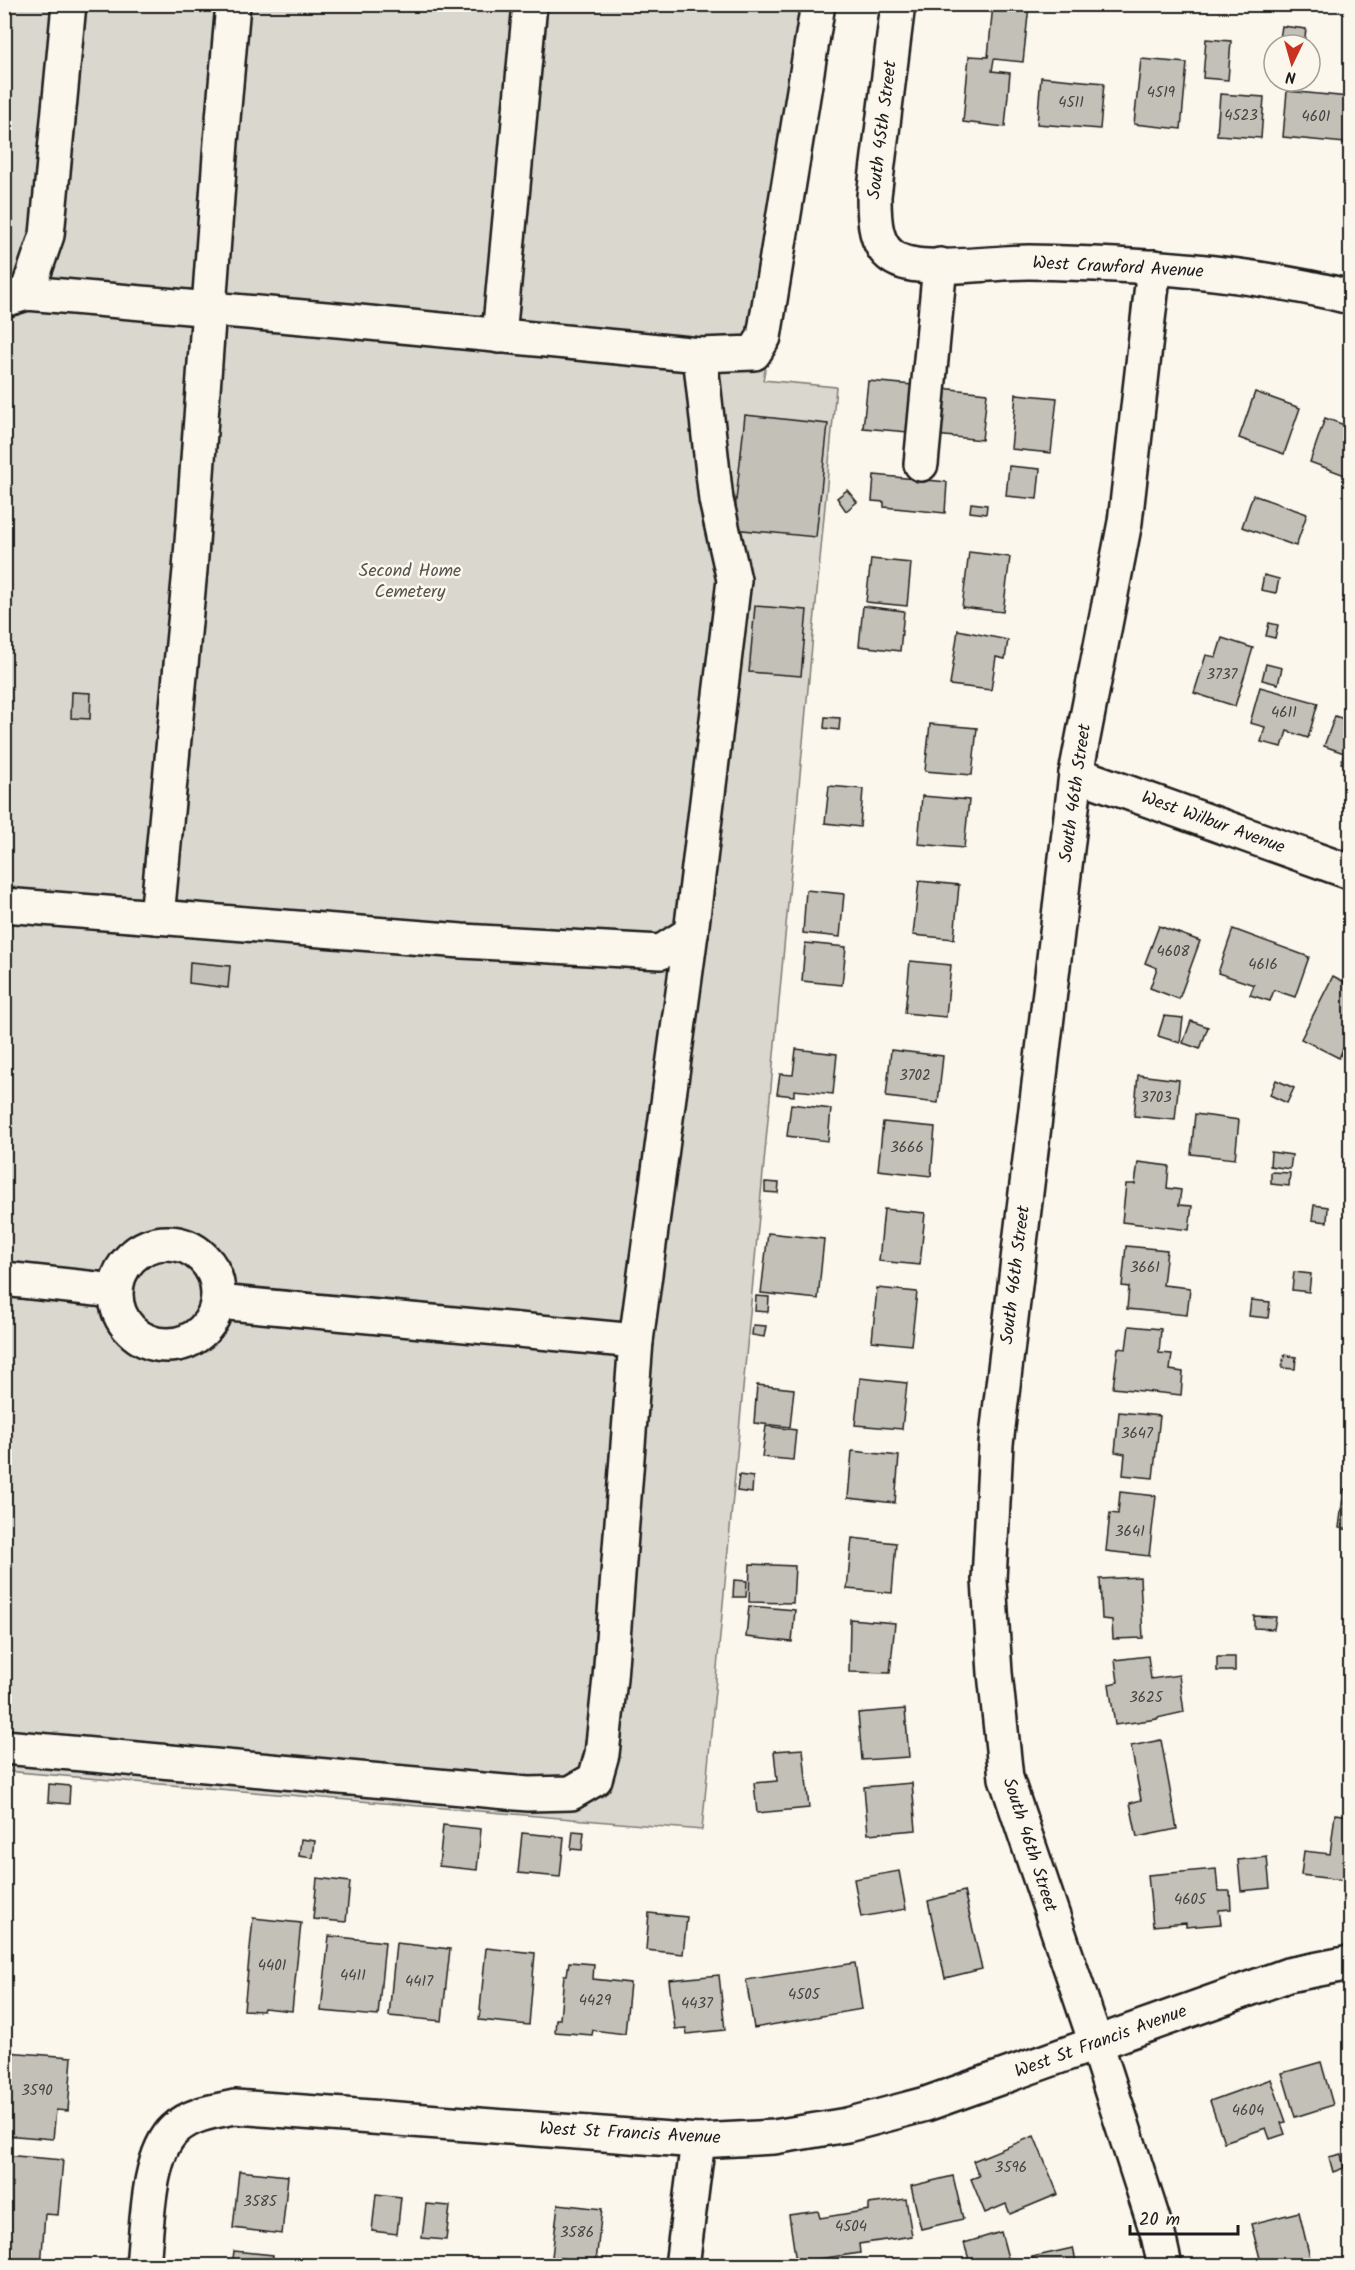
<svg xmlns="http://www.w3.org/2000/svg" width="1355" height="2270" font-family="Kalam,sans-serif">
<rect width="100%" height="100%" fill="#fbf7ec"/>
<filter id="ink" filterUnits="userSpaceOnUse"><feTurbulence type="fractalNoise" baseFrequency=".0167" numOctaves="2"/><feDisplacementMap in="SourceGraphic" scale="12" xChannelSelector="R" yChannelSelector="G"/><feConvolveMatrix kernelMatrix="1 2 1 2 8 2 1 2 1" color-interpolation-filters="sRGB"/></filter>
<g filter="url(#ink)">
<path fill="#dad7ce" stroke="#7b7a75" stroke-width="1.5" d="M4,5H835L763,380L836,387L702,1830L5,1771Z"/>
<g fill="#c3c0b8" stroke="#1c1c1c" stroke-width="1.5">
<path d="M993,4L1029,6L1023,62L994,59L992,71L1010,73L1005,127L963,122L969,56L988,57Z"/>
<path d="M1282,26L1306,29L1304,45H1279Z"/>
<path d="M1206,39L1231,41L1228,80L1203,78Z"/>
<path d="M1141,59L1187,63L1181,129L1134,124Z"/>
<path d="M1041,77L1104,83L1100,129L1037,124Z"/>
<path d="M1287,91L1349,97L1345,143L1283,137Z"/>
<path d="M1220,94L1264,97L1261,138L1217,135Z"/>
<path d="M868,381L913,385L908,432L863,428Z"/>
<path d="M941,388L987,393L982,440L936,435Z"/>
<path d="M1255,392L1300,408L1284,454L1239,438Z"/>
<path d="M1016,394L1057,398L1051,453L1011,449Z"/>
<path d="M745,415L828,424L816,537L733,529Z"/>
<path d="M1325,418L1350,427V477L1310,462Z"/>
<path d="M1009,466L1040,469L1037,499L1006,496Z"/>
<path d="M874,475L947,482L945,513L884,507V502L872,501Z"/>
<path d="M847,490L857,502L846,511L837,498Z"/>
<path d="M1253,495L1307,514L1296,546L1242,527Z"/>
<path d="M971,503L987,505L986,514L970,512Z"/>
<path d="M969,552L1010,557L1003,612L962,607Z"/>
<path d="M871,559L911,563L907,606L866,602Z"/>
<path d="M1264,575L1279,579L1276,593L1261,590Z"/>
<path d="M755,606L807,610L801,676L749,672Z"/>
<path d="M863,606L904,611L900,651L859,646Z"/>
<path d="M1269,623L1278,625L1275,638L1266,636Z"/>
<path d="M958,630L1008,640L1005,659L996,657L991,690L950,685Z"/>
<path d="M1222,638L1253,648L1235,706L1194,693L1206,655L1216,657Z"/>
<path d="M1266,664L1282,668L1278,684L1262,680Z"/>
<path d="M1260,687L1318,703L1308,738L1287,731L1282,747L1261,742L1265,727L1250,723Z"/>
<path d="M72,692L91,693L90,719L71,718Z"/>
<path d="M1335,716L1350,721V766L1341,763L1344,753L1324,746Z"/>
<path d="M825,717L840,718L839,730L824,728Z"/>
<path d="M930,724L977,728L972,775L925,771Z"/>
<path d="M829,786L863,789L860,827L825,823Z"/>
<path d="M922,796L969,800L964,848L918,844Z"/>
<path d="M919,881L959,885L954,939L913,935Z"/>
<path d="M806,890L844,894L840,937L803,933Z"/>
<path d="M1159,926L1200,941L1179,999L1150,988L1157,968L1145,963Z"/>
<path d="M1233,929L1309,957L1295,997L1274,990L1270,1001L1250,995L1254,985L1218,973Z"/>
<path d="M805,943L846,947L842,985L802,981Z"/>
<path d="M910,961L951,965L946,1017L905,1013Z"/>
<path d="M190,962L230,966L228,988L189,983Z"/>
<path d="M1333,976L1350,985V1034L1339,1058L1301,1039Z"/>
<path d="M1164,1016L1183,1018L1180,1043L1158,1036Z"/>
<path d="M1191,1021L1208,1027L1200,1049L1183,1043Z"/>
<path d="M796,1049L837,1054L833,1094L794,1090V1096L777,1094L780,1074L793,1075Z"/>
<path d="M891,1050L943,1056L938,1103L886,1097Z"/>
<path d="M1138,1075L1179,1080L1175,1120L1134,1116Z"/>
<path d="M1276,1080L1294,1088L1287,1103L1270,1095Z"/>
<path d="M791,1104L831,1109L828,1141L787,1136Z"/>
<path d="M1195,1114L1239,1120L1235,1159L1191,1154Z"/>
<path d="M883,1122L935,1127L931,1176L878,1170Z"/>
<path d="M1271,1152L1292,1155L1290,1169L1270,1166Z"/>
<path d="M1138,1162L1169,1166L1167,1188L1181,1190L1179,1205L1192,1206L1189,1230L1122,1222L1126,1184H1135Z"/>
<path d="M1271,1172L1290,1173L1289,1186L1271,1184Z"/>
<path d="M765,1182L779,1183L778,1193L765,1192Z"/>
<path d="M1314,1205L1328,1207L1327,1222L1312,1220Z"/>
<path d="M884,1209L925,1213L920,1265L879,1261Z"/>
<path d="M768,1233L824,1239L818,1299L761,1293Z"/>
<path d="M1126,1246L1167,1250L1163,1285L1190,1288L1187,1315L1127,1309L1129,1287L1122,1286Z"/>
<path d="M1294,1272L1311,1274L1309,1292L1292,1290Z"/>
<path d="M877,1288L917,1292L911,1345L872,1341Z"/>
<path d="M756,1296L769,1297L768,1312L755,1311Z"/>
<path d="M1251,1300L1270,1302L1268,1318L1249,1316Z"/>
<path d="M753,1325L766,1326L764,1337L752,1335Z"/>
<path d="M1129,1326L1161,1329L1159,1353L1172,1354L1170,1370L1183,1372L1181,1395L1113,1388L1118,1348L1126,1349Z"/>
<path d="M1284,1355L1296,1357L1295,1369L1282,1368Z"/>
<path d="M860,1378L907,1383L902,1429L855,1425Z"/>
<path d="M757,1385L794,1389L790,1427L754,1423Z"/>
<path d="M1119,1412L1160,1416L1153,1478L1123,1475L1125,1454L1115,1452Z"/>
<path d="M766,1426L796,1430L793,1460L762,1457Z"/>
<path d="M852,1451L899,1456L895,1503L848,1498Z"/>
<path d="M739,1475L753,1477L752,1493L737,1491Z"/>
<path d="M1344,1489L1350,1490V1530L1339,1528Z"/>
<path d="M1120,1492L1156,1496L1149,1556L1106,1551L1110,1513L1118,1514Z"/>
<path d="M852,1538L896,1543L892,1593L847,1589Z"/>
<path d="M750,1564L795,1566L793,1603L749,1602Z"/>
<path d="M1140,1577L1143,1638L1113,1639L1112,1620L1102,1619L1100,1579Z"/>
<path d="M734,1580L747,1581L746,1597H733Z"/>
<path d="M749,1606L795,1610L792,1642L746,1637Z"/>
<path d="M1254,1616L1276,1617L1274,1629L1254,1628Z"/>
<path d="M850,1619L895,1623L890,1673L849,1672Z"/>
<path d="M1148,1656L1151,1679L1179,1675L1184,1712L1157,1718V1719L1115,1725L1109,1684L1118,1682L1115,1660Z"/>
<rect x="1217" y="1657" width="18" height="14"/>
<path d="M905,1709L909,1757L862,1760L858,1713Z"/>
<path d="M1161,1740L1177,1829L1137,1837L1130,1803L1141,1800L1131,1746Z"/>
<path d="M803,1749L809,1808L757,1813L754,1783L777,1781L774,1751Z"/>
<path d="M912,1783L916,1830L868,1834L864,1787Z"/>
<path d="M49,1784L70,1786L69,1804L48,1802Z"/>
<path d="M1335,1814L1350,1816V1881L1301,1875L1304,1851L1330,1854Z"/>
<path d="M443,1825L481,1829L477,1870L439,1866Z"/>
<path d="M573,1831L584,1832L582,1850L571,1849Z"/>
<path d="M522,1833L564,1837L560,1877L518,1873Z"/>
<path d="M301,1839L315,1841L313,1858L299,1856Z"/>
<path d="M1267,1857L1270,1888L1241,1891L1238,1860Z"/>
<path d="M1216,1869L1218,1891H1230L1231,1909L1219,1910L1221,1924L1186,1927V1923L1153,1926L1148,1875Z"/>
<path d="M899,1871L906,1909L861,1917L854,1879Z"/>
<path d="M317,1878L350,1882L346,1922L313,1919Z"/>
<path d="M964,1891L982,1969L945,1978L928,1901Z"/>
<path d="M649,1913L687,1917L683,1954L646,1950Z"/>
<path d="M253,1918L301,1923L292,2011L264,2008L263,2011L244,2010Z"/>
<path d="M329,1936L385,1942L378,2016L321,2011Z"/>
<path d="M396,1943L450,1949L442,2021L389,2016Z"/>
<path d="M486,1948L535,1953L529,2025L479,2020Z"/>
<path d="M569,1962L594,1964L593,1979L630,1983L625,2034L593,2030L592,2035L555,2032L556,2019H560L564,1975H567Z"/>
<path d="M855,1963L862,2009L754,2028L746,1980Z"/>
<path d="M719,1975L725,2030L687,2034L686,2028L675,2029L669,1980Z"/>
<path d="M6,2052L72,2057L68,2111L56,2110L53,2139L4,2135Z"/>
<path d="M1321,2062L1333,2105L1295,2117L1282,2073Z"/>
<path d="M1271,2079L1286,2122L1281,2123L1285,2134L1270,2139L1266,2128L1224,2142L1210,2101Z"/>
<path d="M1034,2136L1058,2194L1010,2214L1006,2204L985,2213L971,2179L979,2176L973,2161Z"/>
<path d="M1341,2154L1344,2168L1333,2172L1329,2157Z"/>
<path d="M4,2155L63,2160L58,2215L45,2214L41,2266H4Z"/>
<path d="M239,2171L288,2176L282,2234L233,2228Z"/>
<path d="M953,2176L963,2219L921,2229L911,2186Z"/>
<path d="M376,2194L401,2197L397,2234L372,2231Z"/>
<path d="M906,2199L912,2236L859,2244L860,2253L796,2262L789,2215L818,2211L820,2218L869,2210V2204Z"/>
<path d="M426,2204L450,2206L446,2240L422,2238Z"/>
<path d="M558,2204L602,2209L596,2262L552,2257Z"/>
<path d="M1299,2212L1312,2266H1262L1251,2224Z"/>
<path d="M1001,2232L1008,2258L991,2262L992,2266H971L964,2243Z"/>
<path d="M1073,2248L1077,2266H1034L1032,2257Z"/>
<path d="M234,2251L273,2255L272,2266H232Z"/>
<path d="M465,2262L496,2266H465Z"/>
</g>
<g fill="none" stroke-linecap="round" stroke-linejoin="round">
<defs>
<g id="minor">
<path d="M898,4L874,196C874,219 874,249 898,260C924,273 997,262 1029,262C1136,264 1246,271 1350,297"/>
<path d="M1154,267L1125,522L1076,774L996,1444L989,1580L995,1673L1006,1778L1096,2043L1158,2235L1165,2266"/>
<path d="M27,293L47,235L69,4"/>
<path d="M4,300L27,293L349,321L700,355L754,353L764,337L818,4"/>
<path d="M499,336L530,4"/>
<path d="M921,464L940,265"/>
<path d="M1076,774L1350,872"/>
<path d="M4,905L462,941L661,952L691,933L734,580L716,500L700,355"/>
<path d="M157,917L190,570L221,142L233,4"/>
<circle cx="167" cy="1294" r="51"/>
<path d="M4,1279L115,1291"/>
<path d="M218,1302L636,1341L691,933"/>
<path d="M4,1747L528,1794L571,1793L595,1779L602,1754L610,1678L636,1341"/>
<path d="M143,2266C147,2229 147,2154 175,2129C191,2114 214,2111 235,2107L698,2141L774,2137L847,2125L926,2104L1288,1975L1350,1963"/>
<path d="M682,2266L698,2141"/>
</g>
</defs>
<use href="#minor" stroke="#1c1c1c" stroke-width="38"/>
<use href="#minor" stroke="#fbf7ec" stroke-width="33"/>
</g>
</g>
<g text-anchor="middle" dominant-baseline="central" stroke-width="5" stroke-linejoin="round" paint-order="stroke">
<g font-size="15" fill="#464543">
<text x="1161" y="93">4519</text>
<text x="1071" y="103">4511</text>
<text x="1241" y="116">4523</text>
<text x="1316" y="117">4601</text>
<text x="1222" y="675">3737</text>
<text x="1284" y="713">4611</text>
<text x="1173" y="952">4608</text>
<text x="1263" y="965">4616</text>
<text x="915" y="1076">3702</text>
<text x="1156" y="1098">3703</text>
<text x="907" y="1148">3666</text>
<text x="1145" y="1268">3661</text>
<text x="1137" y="1434">3647</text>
<text x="1130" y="1532">3641</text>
<text x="1146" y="1698">3625</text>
<text x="1190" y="1900">4605</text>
<text x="272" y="1966">4401</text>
<text x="353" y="1976">4411</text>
<text x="419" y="1982">4417</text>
<text x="804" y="1995">4505</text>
<text x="595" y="2001">4429</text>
<text x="697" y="2004">4437</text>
<text x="37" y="2091">3590</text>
<text x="1248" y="2111">4604</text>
<text x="1011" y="2168">3596</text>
<text x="260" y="2202">3585</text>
<text x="851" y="2227">4504</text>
<text x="577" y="2233">3586</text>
</g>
<g font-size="18" fill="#1c1c1c" stroke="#fbf7ec">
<text transform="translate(883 130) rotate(-83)">South 45th Street</text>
<text transform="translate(1118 268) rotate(3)">West Crawford Avenue</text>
<text transform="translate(1076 793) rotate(-82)">South 46th Street</text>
<text transform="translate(1213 823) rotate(20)">West Wilbur Avenue</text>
<text transform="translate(1016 1275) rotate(-83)">South 46th Street</text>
<text transform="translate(1029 1845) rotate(72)">South 46th Street</text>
<text transform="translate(1101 2042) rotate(-20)">West St Francis Avenue</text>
<text transform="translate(630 2134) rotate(3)">West St Francis Avenue</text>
</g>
<g font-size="18" fill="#555451" stroke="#fbf7ec">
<text x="410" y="571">Second Home<tspan x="410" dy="21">Cemetery</tspan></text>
</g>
</g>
<rect width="1355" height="2270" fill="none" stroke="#fbf7ec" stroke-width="24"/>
<rect x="12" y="12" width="1331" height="2246" fill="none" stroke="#1c1c1c" stroke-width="2" filter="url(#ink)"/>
<g transform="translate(1292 63) rotate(185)"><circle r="28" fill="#fbf7ec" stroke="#a29f99" stroke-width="1.5"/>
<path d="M0-4.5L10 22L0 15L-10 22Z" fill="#c8321e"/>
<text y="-9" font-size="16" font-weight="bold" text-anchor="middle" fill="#1c1c1c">N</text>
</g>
<path d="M1130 2225v9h108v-9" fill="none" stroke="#1c1c1c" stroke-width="3"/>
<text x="1139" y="2225" font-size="18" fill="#1c1c1c" stroke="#fbf7ec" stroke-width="4.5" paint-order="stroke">20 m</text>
</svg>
